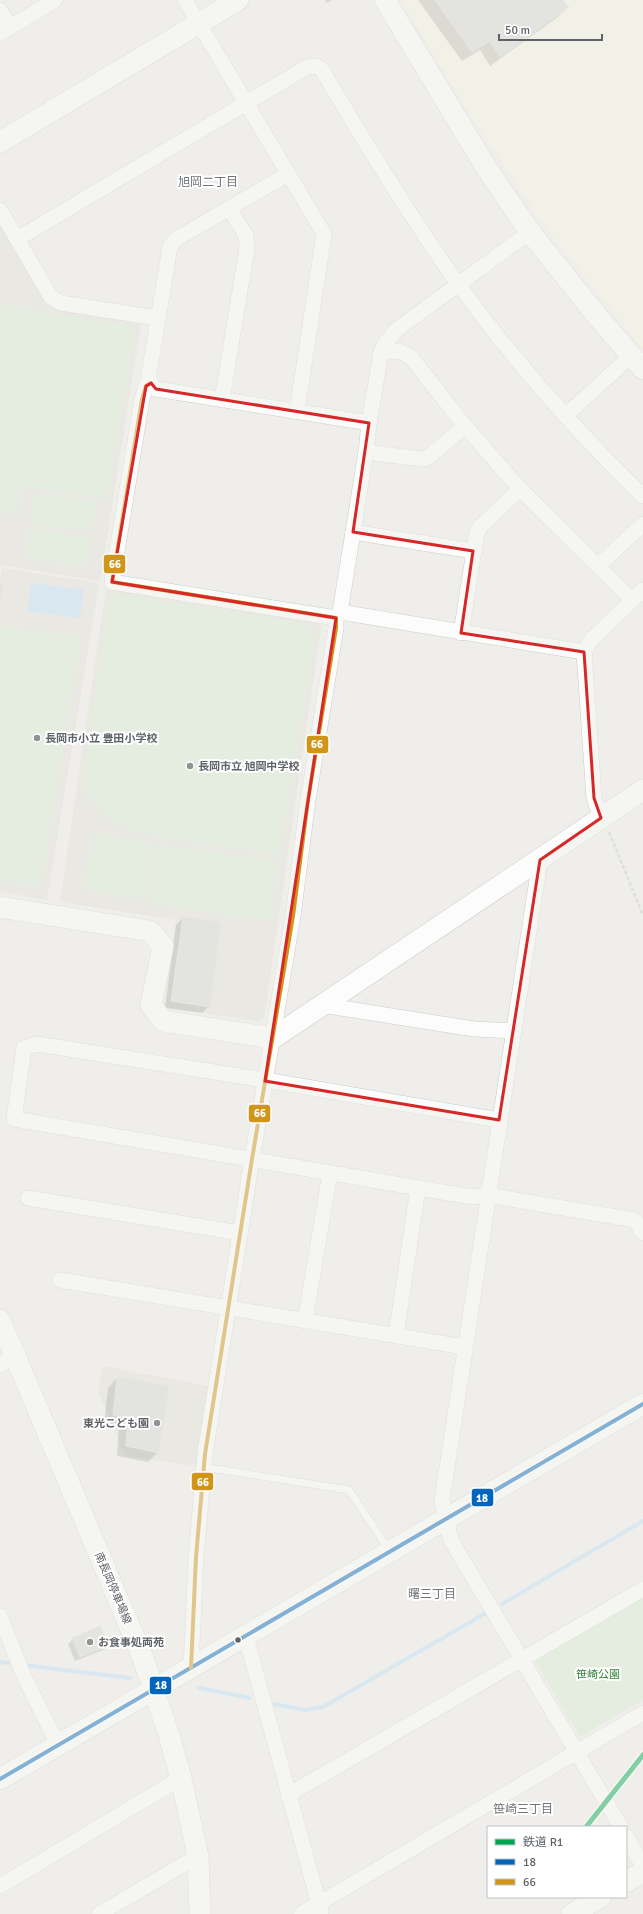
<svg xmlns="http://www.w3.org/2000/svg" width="643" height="1914" font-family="Signika,'Noto Sans JP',sans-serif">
<rect width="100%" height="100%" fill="#efeeea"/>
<path fill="#f7f3e4" d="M401,0H643V349L543,223L465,106Z"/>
<g fill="#e2e0da">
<path d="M0,223L51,308L141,323L100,581L0,565Z"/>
<path d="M2,568L99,583L47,900L0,892V581Z"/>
<path d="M106,588L322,621L264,1018L257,1021L164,1007L176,920L60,902Z"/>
<path d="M103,1366L209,1386L197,1466L125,1456L98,1391Z"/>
</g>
<g fill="#d8ebd6">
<path d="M0,304L135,327L107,500L22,486L18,514L0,511Z"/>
<path d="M34,493L96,502L91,532L30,523Z"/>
<path d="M28,528L90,537L86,567L24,558Z"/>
<path d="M110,593L304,623L315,638L279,856L165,839L134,831L109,819L82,789Z"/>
<path d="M0,625L81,637L41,887L0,880Z"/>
<path d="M94,832L156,844L148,900L82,891Z"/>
<path d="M159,844L278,861L270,921L151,905Z"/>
<path d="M643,1597V1700L580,1737L534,1659Z"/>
</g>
<path fill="#bfe0f9" d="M31,583L84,590L80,618L28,611Z"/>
<g fill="#0003">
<path d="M325,0H332L327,3Z"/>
<path d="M418,0H562L568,7L558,17L490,66L480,50L462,61Z"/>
<path d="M183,918L220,923L209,1006L202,1013L165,1008L176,925Z"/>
<path d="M117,1378L158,1452L148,1462L117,1456L119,1428L104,1425L108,1388Z"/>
<path d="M73,1639L107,1645L103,1650L75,1661L68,1644Z"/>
</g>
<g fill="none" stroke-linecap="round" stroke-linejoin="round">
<g stroke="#bfe0f9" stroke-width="4">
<path d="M502,1604L643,1521"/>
<path d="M0,1662L16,1664"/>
<path d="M23,1665L130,1678"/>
<path d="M199,1688L250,1698"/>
<path d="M274,1704L305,1710L323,1707L486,1613"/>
</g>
</g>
<g fill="#d6d5d3" stroke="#deddd9">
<path d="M435,0H563L569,7L500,57L490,41L472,52Z"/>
<path d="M0,584H3L0,604Z"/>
<path d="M183,917L221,922L210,1007L171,1001Z"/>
<path d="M117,1377L169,1386L159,1453L126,1446L128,1419L113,1415Z"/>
<path d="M100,1626L108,1646L80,1657L72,1638Z"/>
</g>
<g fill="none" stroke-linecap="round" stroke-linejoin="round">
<defs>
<path id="lane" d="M204,1467L349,1490L389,1550"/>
<g id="street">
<path d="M185,0L324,234L297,411"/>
<path d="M0,10L10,27"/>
<path d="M0,33L55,0"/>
<path d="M288,174L176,239L170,247L149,374V381L156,389L369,423L381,353L384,345L396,330L530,232"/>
<path d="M0,210L51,297L61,303L157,318"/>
<path d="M17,239L307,67L316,66L322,70C365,143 409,215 458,284C513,360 576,431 643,496"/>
<path d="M381,353L398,351L410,356L465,426L520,489L632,600"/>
<path d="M151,383L146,386L142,399L112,582L336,618V628L308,800L293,916L252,1159L205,1454L196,1557L191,1668"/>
<path d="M222,400L247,248L246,235L229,209"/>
<path d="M565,416L631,356"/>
<path d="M369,423L366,452L340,612L584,652"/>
<path d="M366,452L421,459L427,458L465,426"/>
<path d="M353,532L473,551"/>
<path d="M598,566L643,524"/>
<path d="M461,633L477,532L481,526L520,489"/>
<path d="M601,818L594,798L584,652L592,639L643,590"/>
<path d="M540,860L442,1500L451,1540L621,1827"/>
<path d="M322,1005L474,1029L513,1031"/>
<path d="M499,1120L277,1082L37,1044L24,1048L14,1119L472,1197L487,1195L635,1220L643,1233"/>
<path d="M28,1198L240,1233"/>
<path d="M60,1280L464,1347"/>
<path d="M305,1321L330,1173"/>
<path d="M396,1336L418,1188"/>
<path d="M0,1365L15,1356"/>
<path d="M0,1616L24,1676L58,1745"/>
<path d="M246,1637L321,1912"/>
<path d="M288,1795L643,1589"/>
<path d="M626,1836L643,1866"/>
<path d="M0,1886L181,1778"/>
<path d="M99,1914L198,1856"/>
<path d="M301,1914L643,1713"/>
</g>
<g id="secondary">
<path d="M385,0L487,169L530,232L598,317L643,369"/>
<path d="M0,142L238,0"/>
<path d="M0,907L150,931L163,946L151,1005L163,1021L273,1038L643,790"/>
<path d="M0,1320L143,1658L169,1735L181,1778L198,1856L200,1914"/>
<path d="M0,1779L643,1404"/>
<path d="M626,1882L643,1872"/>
<path d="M572,1914L601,1897"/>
</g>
</defs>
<use href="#lane" stroke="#cbcccc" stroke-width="8"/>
<use href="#street" stroke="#cbcccc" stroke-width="16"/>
<use href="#secondary" stroke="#cacacb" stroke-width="22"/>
<path stroke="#cacfcc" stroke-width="2.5" stroke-dasharray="4 2" stroke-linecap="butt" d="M609,832L643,915"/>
<use href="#lane" stroke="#fdfcfc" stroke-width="7"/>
<use href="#street" stroke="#fdfcfc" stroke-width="15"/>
<use href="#secondary" stroke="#fdfcfc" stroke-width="21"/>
<defs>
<path id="bus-1" d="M0,1779L643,1404"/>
<path id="bus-2" d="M151,383L146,386L142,399L112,582L336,618V628L308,800L293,916L252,1159L205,1454L196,1557L191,1668"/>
</defs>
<use href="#bus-1" stroke="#fff" stroke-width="7"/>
<use href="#bus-2" stroke="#fff" stroke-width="7"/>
<use href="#bus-1" stroke="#0065bd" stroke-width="4"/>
<use href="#bus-2" stroke="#d1951a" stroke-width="4"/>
<defs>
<path id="rail-1" d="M586,1827L643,1755"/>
</defs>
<use href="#rail-1" stroke="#fff" stroke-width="8"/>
<use href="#rail-1" stroke="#00a651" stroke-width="5"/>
</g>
<path d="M0 0H643V1914H0ZM151,383L156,389L369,423L353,532L473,551L461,633L584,652L594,798L601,818L540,860L499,1120L265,1081L336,618L112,582L146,386Z" fill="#efeeea" fill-opacity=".55" fill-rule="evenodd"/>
<path fill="none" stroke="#d62828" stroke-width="3" stroke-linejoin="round" d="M151,383L156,389L369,423L353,532L473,551L461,633L584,652L594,798L601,818L540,860L499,1120L265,1081L336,618L112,582L146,386Z"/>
<g fill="#919496" stroke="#fff" stroke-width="1.5">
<circle cx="37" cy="738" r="4"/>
<circle cx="190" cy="766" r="4"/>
<circle cx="157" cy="1423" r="4"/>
<circle cx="90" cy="1642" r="4"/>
</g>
<circle fill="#5f6368" stroke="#fff" stroke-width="1.5" cx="238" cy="1640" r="3.5"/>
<g text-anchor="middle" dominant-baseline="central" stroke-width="4" stroke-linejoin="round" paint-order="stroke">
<g font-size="11" font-weight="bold" fill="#5f6368" stroke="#fff" text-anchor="start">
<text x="45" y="738">長岡市小立 豊田小学校</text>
<text x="198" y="766">長岡市立 旭岡中学校</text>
<text x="149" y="1423" text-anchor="end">東光こども園</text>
<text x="98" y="1642">お食事処両苑</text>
</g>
<g font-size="11" fill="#5f6368" stroke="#fff">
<text transform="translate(113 1588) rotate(67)">南長岡停車場線</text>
</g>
<g font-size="11" fill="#348238" stroke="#fff">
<text x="598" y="1674">笹崎公園</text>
</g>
<g font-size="12" fill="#70757a" stroke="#fff">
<text x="208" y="182">旭岡二丁目</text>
<text x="432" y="1594">曙三丁目</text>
<text x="523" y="1809">笹崎三丁目</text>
</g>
</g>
<g stroke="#fff" stroke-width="1.5">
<rect x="103" y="554" width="23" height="20" rx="4" fill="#d1951a"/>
<rect x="306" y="735" width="23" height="19" rx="4" fill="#d1951a"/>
<rect x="248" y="1104" width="23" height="19" rx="4" fill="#d1951a"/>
<rect x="191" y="1472" width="23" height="19" rx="4" fill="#d1951a"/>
<rect x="471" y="1488" width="23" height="19" rx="4" fill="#0065bd"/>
<rect x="149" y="1676" width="23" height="19" rx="4" fill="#0065bd"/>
</g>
<g font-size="11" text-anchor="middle" font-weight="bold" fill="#fff">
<text x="115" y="568">66</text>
<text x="317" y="748">66</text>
<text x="260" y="1117">66</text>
<text x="203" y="1486">66</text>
<text x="482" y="1502">18</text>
<text x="161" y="1689">18</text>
</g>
<rect x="487" y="1826" width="140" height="72" fill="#ffffff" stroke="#bfc1c3"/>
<rect x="495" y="1839" width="20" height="6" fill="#00a651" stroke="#bfc1c3"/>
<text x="523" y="1846" font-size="12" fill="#5f6368">鉄道 R1</text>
<rect x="495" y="1859" width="20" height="6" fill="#0065bd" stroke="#bfc1c3"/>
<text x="523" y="1866" font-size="12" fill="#5f6368">18</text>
<rect x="495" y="1879" width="20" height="6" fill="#d1951a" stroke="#bfc1c3"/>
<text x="523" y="1886" font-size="12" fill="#5f6368">66</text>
<path d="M499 34v6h103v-6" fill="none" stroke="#5f6368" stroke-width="2"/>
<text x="505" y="34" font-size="12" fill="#5f6368" stroke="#ffffff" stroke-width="3" paint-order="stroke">50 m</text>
</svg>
